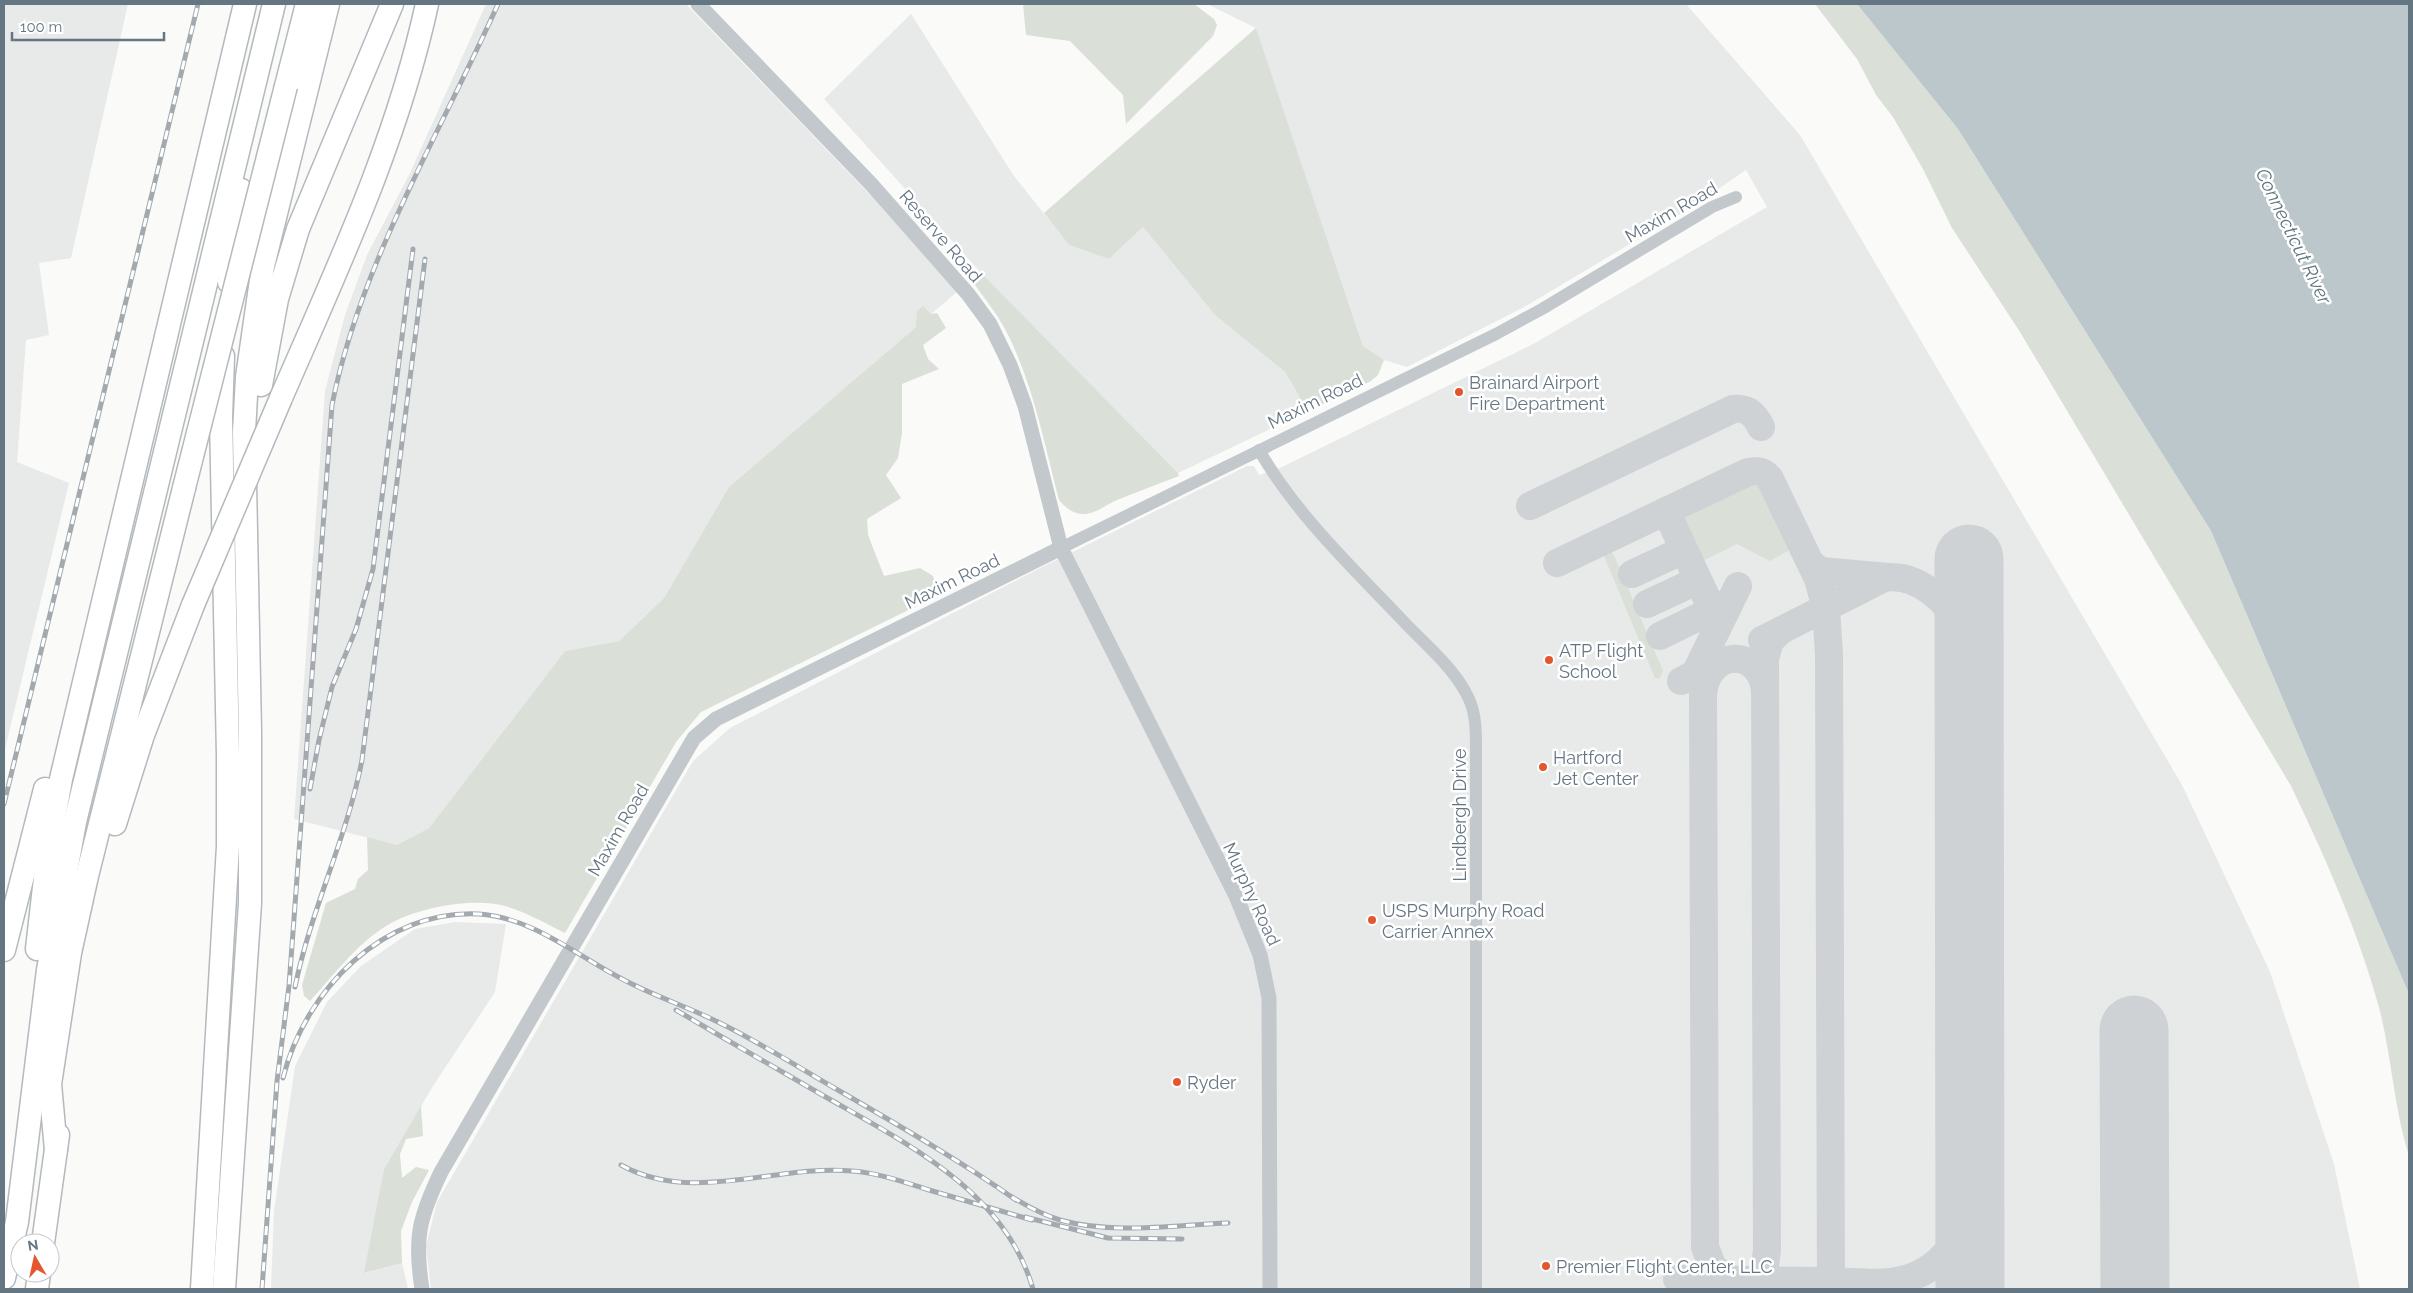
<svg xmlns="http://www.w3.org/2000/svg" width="2413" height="1293" font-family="Raleway,sans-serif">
<rect width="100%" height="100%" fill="#fafaf8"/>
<g fill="#e8e9e9">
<path d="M4,4H128L71,258L39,263L49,335L26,340L17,462L69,483L4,753Z"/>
<path d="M486,4H686L874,199L957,292L729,487L664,598L619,641L565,651L429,828L397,845L294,819L325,391L345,315L367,255L410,173Z"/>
<path d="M1207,4H1686L1800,135L2182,785L2270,972L2334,1164L2360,1289H431L426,1246L437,1202L693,761L730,728L1042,567L1247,466H1254L1259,475L1282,467L1535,343L1767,207L1746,170L1692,207L1526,306L1407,367L1384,360L1363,346L1256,28Z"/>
<path d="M911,14L1014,176L1069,245L1109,259L1143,227L1215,315L1285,372L1308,411L1178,473L992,285L824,99Z"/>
<path d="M455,922L506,924L495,992L433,1086L384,1169L365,1273L402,1263L408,1289H271L274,1211L295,1066L327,1002L361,966L415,929Z"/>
</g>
<g fill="#dadfd7">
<path d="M1023,4H1194L1214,19L1217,25L1213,36L1126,124L1123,95L1070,41L1026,35Z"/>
<path d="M1815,4H1857L1958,129L2211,531L2409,994V1156C2394,1108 2392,1060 2380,1011C2359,933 2326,859 2291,786L2020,332L1952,228L1923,169L1893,117L1876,95L1857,59Z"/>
<path d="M1256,28L1363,346L1384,360L1378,375L1371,381L1308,411L1285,372L1215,315L1143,227L1109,259L1069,245L1044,213Z"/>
<path d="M979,271L1178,473L1179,476C1158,484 1137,492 1117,500C1105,505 1095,515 1081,514C1072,513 1065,507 1059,500C1044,443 1033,382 1005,329C997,314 985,299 975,285L974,280Z"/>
<path d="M923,306L931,314L937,313L946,328L923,345L928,359L939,369L902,384V433L898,458L886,475L901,498L867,519L868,535L884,576L920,568L933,576L939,595L701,712L676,742L565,933C545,923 526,912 505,906C471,897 413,908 383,928C355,946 333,976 310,1001L304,996L302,985L326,903L355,889L358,879L368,870L367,837L397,845L429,828L565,651L619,641L664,598L729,487L916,327L917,311Z"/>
<path d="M1748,483L1760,486L1765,492L1793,548L1770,561L1737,544L1694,565L1676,528L1677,517L1741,485Z"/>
<path d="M1610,551L1614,555L1663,671L1659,679L1655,678L1604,556Z"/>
<path d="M421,1106L423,1136L406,1139L400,1154L402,1178L416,1167L429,1170L412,1202L401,1231L402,1263L364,1273L384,1169Z"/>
</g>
<path fill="#bbc7cb" d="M1857,4H2409V994L2211,531L1958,129Z"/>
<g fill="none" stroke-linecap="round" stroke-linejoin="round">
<g stroke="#ced2d4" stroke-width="28">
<path d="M1530,506L1733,409C1748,407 1755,415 1761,427"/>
<path d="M1666,511L1717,620V626"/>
<path d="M1557,563L1748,472C1758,470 1764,471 1770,479L1818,579L1826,608L1829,655L1831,1289"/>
<path d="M1812,565L1821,571L1888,577"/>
<path d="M1632,574L1675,554L1680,553L1688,558"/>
<path d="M1647,604L1690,584L1696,585L1702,589"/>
<path d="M1660,636L1727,603"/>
<path d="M1762,640L1884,578C1916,572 1950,602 1961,630C1966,641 1967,653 1969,665"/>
<path d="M1695,674L1738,586"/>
<path d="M1681,681L1720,661"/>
<path d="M1677,1279C1725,1280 1773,1280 1821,1281C1852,1281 1890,1288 1919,1274C1950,1259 1963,1232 1970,1199"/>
<path d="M1733,1280L1713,1268L1705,1247L1703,694C1708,647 1761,648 1765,691"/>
<path d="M1762,1289L1767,1250L1765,659L1770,641L1780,631"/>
</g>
<g stroke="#ced2d4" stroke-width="69">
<path d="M1969,559L1970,1289"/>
<path d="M2134,1030L2135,1289"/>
</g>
<defs>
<g id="motorway">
<path d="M286,86L307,4"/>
<path d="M229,282L241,190"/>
<path d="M261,385L277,299L298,229L392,4"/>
<path d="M281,398C337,269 397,142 427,4"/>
<path d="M115,824L143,735L193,605"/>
<path d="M37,949L48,852L61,779L245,4"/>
<path d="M4,950L45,789"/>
<path d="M56,1150L50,1084L70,953L87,876L184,488"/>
<path d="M43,1243L58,1135"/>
<path d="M4,1278L17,1222L48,970L75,822L274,4"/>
<path d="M37,1289L39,1273"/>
<path d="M202,1289L228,846V756L221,418L223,356"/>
<path d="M224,1289L250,903V731L244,432L247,377L263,266L328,4"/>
</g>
</defs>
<use href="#motorway" stroke="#b4b9bd" stroke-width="25"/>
<g stroke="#c3c8cc" stroke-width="12">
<path d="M1259,450C1297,516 1354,569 1406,624C1428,647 1456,670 1469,699C1476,714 1476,732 1476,748V1289"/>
<path d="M1061,548L1496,334L1542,309L1712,207L1736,197"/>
</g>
<g stroke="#c3c8cc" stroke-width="15">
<path d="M698,4L871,184L968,294L990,324L1010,365L1025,406L1061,548L1236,896L1260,955L1269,998L1270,1289"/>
<path d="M422,1289C414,1238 419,1218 441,1172L694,738L716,719L1061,548"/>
</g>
<use href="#motorway" stroke="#fff" stroke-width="22"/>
<defs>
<g id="rail">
<path d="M310,789L319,740L332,687L356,629L373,569L413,249"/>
<path d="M4,804L198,4"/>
<path d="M295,987C311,909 347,838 362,760L425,259"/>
<path d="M676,1010C725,1039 774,1067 824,1096C906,1143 1005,1191 1033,1289"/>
<path d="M283,1078C305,990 384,909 479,914C537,918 581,960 632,984C660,998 690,1008 718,1022C759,1042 798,1067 838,1090C898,1125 959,1160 1016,1200"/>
<path d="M621,1165C693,1205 775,1164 852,1171C879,1173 904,1182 929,1190C963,1200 998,1210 1032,1220"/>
<path d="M1012,1197C1027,1206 1043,1215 1060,1220C1114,1235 1174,1225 1228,1223"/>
<path d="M1025,1217L1108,1238L1182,1239"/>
<path d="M262,1289L277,1081L289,986L332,405C360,264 440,134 498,4"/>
</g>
</defs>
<use href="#rail" stroke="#a2aab0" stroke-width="5"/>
<use href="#rail" stroke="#fff" stroke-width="3" stroke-dasharray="9" stroke-linecap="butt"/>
<defs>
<g id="motorway-bridge">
<path d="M184,488L286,86"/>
<path d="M193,605L281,398"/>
</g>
</defs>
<use href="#motorway-bridge" stroke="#b4b9bd" stroke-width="25" stroke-linecap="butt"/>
<use href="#motorway-bridge" stroke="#fff" stroke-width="22"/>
</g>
<g fill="#e4572e" stroke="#fff" stroke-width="2">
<circle cx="1459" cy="392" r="5"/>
<circle cx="1549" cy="660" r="5"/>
<circle cx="1543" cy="767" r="5"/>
<circle cx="1372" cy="920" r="5"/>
<circle cx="1177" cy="1082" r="5"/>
<circle cx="1546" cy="1266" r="5"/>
</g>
<g text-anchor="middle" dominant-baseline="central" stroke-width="5" stroke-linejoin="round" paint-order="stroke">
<g font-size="18" fill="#657683" stroke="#fff">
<text transform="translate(1671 212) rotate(-30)">Maxim Road</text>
<text transform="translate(941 236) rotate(49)">Reserve Road</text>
<text transform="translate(1315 401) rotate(-26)">Maxim Road</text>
<text transform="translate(952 581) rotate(-26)">Maxim Road</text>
<text transform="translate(1459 815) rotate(-90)">Lindbergh Drive</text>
<text transform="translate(618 830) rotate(-60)">Maxim Road</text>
<text transform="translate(1252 894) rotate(65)">Murphy Road</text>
</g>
<g font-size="18" fill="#657683" stroke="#fff" text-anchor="start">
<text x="1469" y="382">Brainard Airport<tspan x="1469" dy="21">Fire Department</tspan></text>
<text x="1559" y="650">ATP Flight<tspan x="1559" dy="21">School</tspan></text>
<text x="1553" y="757">Hartford<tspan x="1553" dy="21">Jet Center</tspan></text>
<text x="1382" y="910">USPS Murphy Road<tspan x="1382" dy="21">Carrier Annex</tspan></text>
<text x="1187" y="1082">Ryder</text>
<text x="1556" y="1266">Premier Flight Center, LLC</text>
</g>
<g font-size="19" font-style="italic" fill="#60757c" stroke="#fff">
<text transform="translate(2294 236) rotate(64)">Connecticut River</text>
</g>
</g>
<rect width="2413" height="1293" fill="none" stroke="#657683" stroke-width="10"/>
<g transform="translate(35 1258) rotate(351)"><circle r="24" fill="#ffffff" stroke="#c1c8cd"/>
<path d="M0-4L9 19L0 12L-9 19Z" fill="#e4572e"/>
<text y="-8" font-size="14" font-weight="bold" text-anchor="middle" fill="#657683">N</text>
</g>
<path d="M12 32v8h152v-8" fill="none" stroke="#657683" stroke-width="2.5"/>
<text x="20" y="32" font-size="15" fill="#657683" stroke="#ffffff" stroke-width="4" paint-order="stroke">100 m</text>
</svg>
